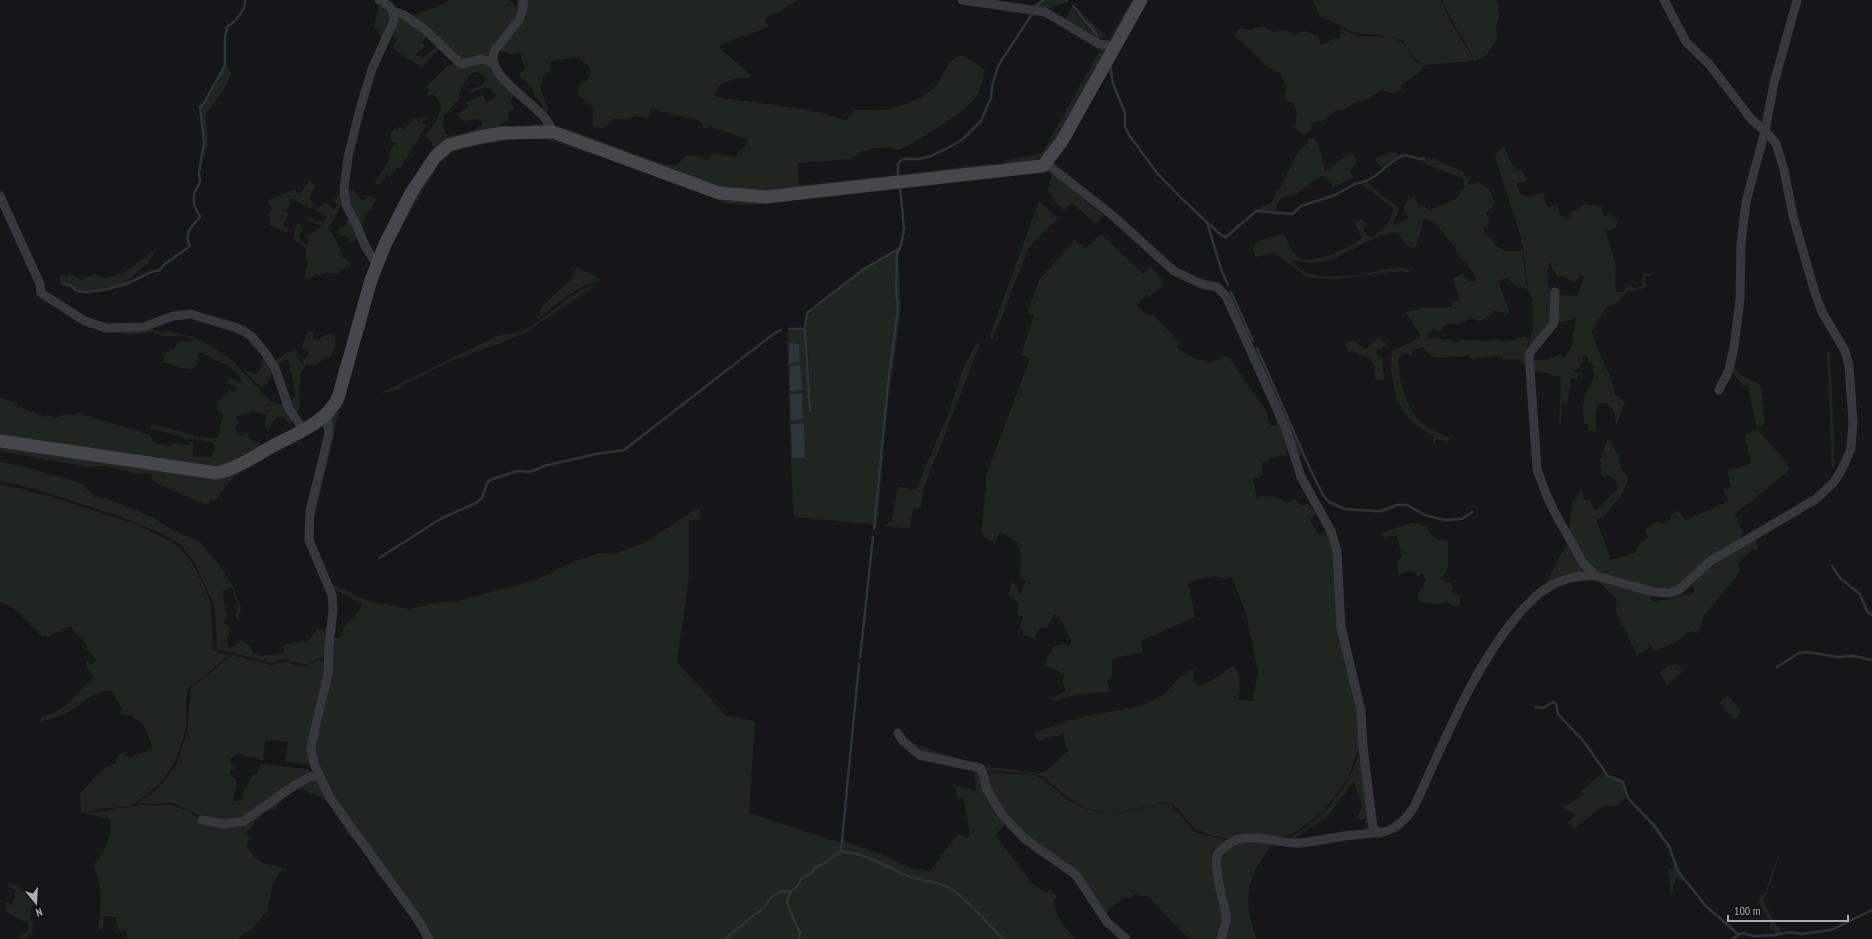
<svg xmlns="http://www.w3.org/2000/svg" width="1872" height="939" font-family="'PT Sans Narrow',sans-serif">
<rect width="100%" height="100%" fill="#161618"/>
<g fill="#1e261f" fill-rule="evenodd">
<path d="M448,0H509L516,6L518,0H521V9L491,59L464,62L411,16L444,4Z"/>
<path d="M527,0H798L775,14L772,13L765,19L768,27L720,45L723,51L751,75L750,78H735L727,82H722L717,89L716,97L809,110L846,120L855,110C866,109 879,111 889,109C905,105 928,97 938,83C943,76 949,59 959,56C966,54 979,66 985,70C982,78 982,87 978,94C970,110 917,142 899,150L889,148H875L861,152L852,159L798,163L799,185L897,175L899,178L900,175L985,164L992,163V166L765,193L739,191L718,188L557,127L565,128L665,165H676L687,155H694L708,160L714,153L736,157L739,149H743L748,139L710,127L703,129L702,124L698,120L650,109L649,119L635,116L628,119H614L603,128L593,127V106L585,102L578,94L579,83C587,81 590,78 590,69L579,57L550,61L551,71L545,73L540,87L548,109L547,114L542,109V104L534,95V90L519,75L525,69L520,53L510,54L499,51C511,32 527,24 527,0Z"/>
<path d="M1045,0H1062L1066,3L1044,10L1037,8Z"/>
<path d="M1132,0H1135L1113,39L1100,38L1073,5L1109,39Z"/>
<path d="M1313,0H1441L1450,21L1469,51L1473,61L1424,65L1414,58L1402,40L1381,35L1355,33L1320,16Z"/>
<path d="M1442,0H1497L1499,16L1496,26L1497,40L1485,57L1474,61C1467,39 1450,22 1442,0Z"/>
<path d="M379,3L388,9L392,18L381,43L380,39L381,36L377,33L378,31L374,29Z"/>
<path d="M1072,8L1097,39L1064,20Z"/>
<path d="M398,16L429,35L422,42L424,45L423,49L416,54L422,59L439,44L441,47L421,68C412,59 402,56 393,48L396,40L392,36Z"/>
<path d="M1262,26L1274,32L1285,30L1295,35L1304,31L1317,36L1321,44L1327,43L1332,38H1340L1342,28C1347,31 1353,35 1359,36C1369,37 1392,35 1401,42C1411,49 1411,60 1424,66L1421,71L1401,86L1402,89L1393,94L1382,90L1362,102L1357,101L1343,110H1337L1320,122L1317,121L1311,125L1313,128L1304,135L1295,128L1297,114L1294,102H1288C1284,96 1285,95 1286,88L1280,73C1259,65 1251,47 1233,35L1241,28L1251,30Z"/>
<path d="M1102,47L1106,54L1051,152L1035,161L1006,166L1004,161L1042,153Z"/>
<path d="M456,62L491,65L518,95L513,97L510,101L514,109L509,110L508,121L502,123L500,128L543,124L545,122V126L456,138L376,252L374,253L403,195L434,148L429,138L424,137C434,124 451,106 432,94L429,97L425,96L430,90L426,87L447,66H452ZM476,72L482,74L486,79L484,83L467,92C483,92 484,80 496,96L486,103L484,95L465,102L469,105L462,112H458L457,116L465,121L477,119L482,120V125L471,132L450,136L446,134L443,121L444,116L458,100L461,87L472,73Z"/>
<path d="M226,65L231,72C228,90 215,100 206,114L208,144L203,160L205,142L201,107Z"/>
<path d="M427,117L422,122L426,126L400,168H397L390,177L387,175L377,185L375,182L390,160L388,156L395,143L391,141L390,134L394,129L397,130L399,127L405,129L413,119Z"/>
<path d="M549,136L700,190L777,201C762,207 742,205 726,203L607,159L542,138L515,139L484,144L454,151L439,164L409,214L391,248L374,292L342,408L333,411L386,251L425,181L449,149L503,138Z"/>
<path d="M1315,138L1321,153L1325,172L1351,152L1357,162L1350,170L1353,178L1333,187L1323,175L1297,193L1280,199L1274,211L1256,210L1272,202L1300,149L1307,144L1308,139Z"/>
<path d="M1504,147L1515,171L1521,168L1527,178L1526,182L1517,183L1519,192L1526,197L1543,193L1547,207L1558,205L1560,215L1568,219L1570,213L1585,204L1601,206L1603,215H1610L1616,219L1618,223L1612,231L1605,229L1615,261L1616,292H1623L1627,285L1635,288L1642,286L1643,274L1647,273L1652,275L1646,277L1645,288L1629,291L1622,297L1618,303L1608,306L1602,314L1592,331L1597,347L1612,381L1615,394L1625,402L1616,425C1616,415 1614,406 1604,402L1598,404C1595,414 1596,421 1596,431H1588V425L1584,423L1583,407L1586,391L1591,384L1595,372L1593,370L1594,367H1591L1592,362H1589L1587,356L1584,355C1583,362 1581,367 1574,371L1579,374L1577,380L1571,378L1567,405L1562,403L1561,424H1559L1561,376H1553L1552,374L1536,372L1532,375L1530,354L1535,360H1548L1560,354L1564,358L1571,347L1576,319L1555,323L1556,295L1577,296L1584,276L1580,274L1577,282L1567,279L1566,277H1557L1554,269H1552L1551,263H1549V268L1547,270L1548,284L1552,293L1553,322L1529,351V345L1533,329V300L1528,289L1523,248L1519,231L1495,157L1499,151Z"/>
<path d="M1394,151L1399,155L1395,157L1382,168L1375,159Z"/>
<path d="M1427,158L1435,159L1464,172L1463,176L1472,177L1467,183L1471,185L1479,182L1489,189L1495,204L1486,213L1489,219L1488,226L1483,227L1486,235L1494,241L1495,246L1506,251H1518L1522,248L1527,289L1515,286L1508,278L1498,281L1510,314L1494,311C1489,316 1485,320 1477,321L1475,318H1470L1460,324H1446L1442,331L1433,329L1426,337L1428,339L1437,337L1444,340L1448,339L1458,343L1459,340C1472,339 1486,344 1497,339L1505,342L1524,337L1530,339L1527,345L1528,364H1522L1520,359L1503,360L1502,356L1472,359L1469,356L1437,358L1432,357L1423,347L1415,350L1411,355L1404,353L1398,358C1399,377 1405,408 1421,422C1429,429 1441,434 1451,439L1447,442L1437,439L1432,447L1434,437C1424,430 1413,423 1405,414C1395,402 1388,366 1392,351L1420,338V334L1406,312L1426,307H1452L1454,301L1460,300L1453,279L1462,273L1468,282L1476,280L1473,272L1456,252L1457,250C1449,240 1441,231 1434,221L1424,220L1416,247L1411,249L1396,232C1362,235 1332,274 1295,260L1293,262C1308,283 1341,275 1364,275C1372,271 1404,264 1410,271L1408,273L1404,271L1337,279L1308,278L1275,253L1255,257L1253,249L1256,242L1284,233C1287,240 1291,250 1296,255C1309,269 1349,247 1362,238L1354,223L1362,219L1367,224L1363,228L1367,235L1371,237L1386,227L1394,209L1363,185L1368,182L1372,187L1399,208L1393,225L1408,219L1403,209L1407,200L1414,197L1419,207L1425,205L1427,210L1455,200L1465,186L1462,178L1430,166L1422,161Z"/>
<path d="M1052,173L1104,216L1095,225L1092,220L1072,203L1064,210L1056,203L1048,190Z"/>
<path d="M310,180L315,187L309,197L314,205L310,208L293,199H290L291,202L285,212L289,213L283,226L288,228L286,233L269,224L270,217L268,215L273,209L267,203V201L293,190L300,194Z"/>
<path d="M351,189L354,190L361,199L364,200L370,196L376,199L360,227L346,194Z"/>
<path d="M342,190C343,205 337,214 328,227L336,240L343,257L351,263L350,266H347L337,273H326L320,276L316,274L309,279H304L308,262L306,259V249L293,239L297,223L304,228L299,235L301,241L307,245L310,239L306,237L322,226L305,219L308,216L315,221L322,222L326,219V216L314,210L325,203L329,204L333,209L335,208L337,205L334,200Z"/>
<path d="M1039,201L1058,218L1030,246L1027,252L993,339H991L990,335Z"/>
<path d="M349,215L359,236L351,243L348,241L351,238L340,235L338,231L339,228L346,223Z"/>
<path d="M1101,234L1143,274L1151,266L1165,284L1149,297L1146,295L1137,306L1147,315L1153,314L1179,342L1177,348C1192,358 1209,368 1225,356H1228L1262,406L1266,409L1270,426L1277,424L1272,408L1289,442L1286,455L1269,458L1268,462L1262,463L1263,476L1253,480L1257,498L1266,496L1280,498L1286,502L1296,500L1302,506L1308,504L1316,514L1310,520L1319,536L1328,528L1334,542L1338,613L1360,711L1359,749L1348,777L1332,800L1323,812L1294,833L1281,838L1235,840L1210,835L1195,829L1178,809L1172,804L1165,802L1129,811L1111,813L1088,809L1068,798L1044,777L1034,774L982,770L919,753L903,740L980,766L1039,773C1053,770 1057,757 1068,751L1063,734L1038,741L1034,733L1055,725L1082,717L1140,706L1164,695L1174,683L1187,672L1194,670C1189,706 1225,668 1234,666C1242,677 1240,688 1238,700L1253,701L1258,671L1246,614L1232,577L1225,579L1215,576L1190,581L1188,583L1195,617L1141,641L1143,653L1112,658V676L1107,680L1110,692L1073,695L1055,701L1051,699L1066,691L1062,681L1064,674L1045,666C1048,654 1053,640 1068,646L1071,644V640L1060,618L1054,614L1047,628H1039L1034,639L1022,634L1023,631L1019,628L1023,617L1017,614L1019,603L1008,595L1012,582L1017,587L1018,592L1021,593L1026,581L1020,577C1022,556 1024,538 999,533L995,544L981,534L986,485V475L1030,359L1021,355L1034,315L1027,312L1040,279L1075,240L1085,248Z"/>
<path d="M156,249L148,263L125,283L103,289L87,291L77,290L70,284H61L59,278L63,273L67,277L70,273L80,280L94,274L106,278L124,273Z"/>
<path d="M897,251L895,290L897,308L887,383L873,524L794,517L791,467L787,331H804L809,412L811,411L807,333L808,315L866,268Z"/>
<path d="M898,264L899,266L901,310L887,411L877,525H875L888,383L898,308L896,290Z"/>
<path d="M577,268L593,275L601,281C576,284 556,306 536,320L543,306L574,276L573,273Z"/>
<path d="M598,284L526,332L501,343L458,358L404,384L399,390L381,393L501,334C507,334 514,334 519,332C549,321 567,290 598,284Z"/>
<path d="M150,329L162,332L169,331L192,337L214,347L236,364L271,402L285,405L296,421L289,424L286,418L276,417L269,428L265,427L266,415L254,411L236,417L239,422L235,429L238,435L241,436L243,433L247,432L249,438L260,443L259,446L299,425V427L234,461L215,467L0,437V397L18,404L17,406L45,417L48,415L57,418L65,414L76,415L78,413L151,435L153,442L171,447L172,443L188,445L190,441H193V456L210,457L214,452V443L194,438L193,440L184,439L183,437L154,429L149,431L152,424L204,438H218L223,417V414L216,408L219,400L229,390L233,392L237,390L228,382L227,378L230,377L241,383V379L232,368L200,352L198,354L197,365L192,369L180,368L163,362C163,354 168,350 175,348L176,343L192,341L191,339L185,336H162L152,332L130,335L106,331Z"/>
<path d="M310,331L313,333V339L318,340L321,337L333,333L335,335V350L329,358L326,356L315,366L310,365L307,363L299,376L301,377L299,393L300,409L294,414L282,379L285,381L290,399H293L295,397L296,394L288,359L277,364V359L284,355L285,353L295,350L298,352L296,356L301,362L309,354L302,347L307,333Z"/>
<path d="M1380,336L1387,345L1377,350V353L1383,359L1382,370L1385,375L1382,381L1378,380L1375,377C1375,367 1373,360 1364,356C1358,354 1356,350 1348,352L1345,343C1355,339 1359,343 1365,350Z"/>
<path d="M981,342L926,482L920,509H913L910,528L886,526L892,520L898,487L917,490L922,475L947,417L963,369L976,344Z"/>
<path d="M1254,345L1302,453L1298,461L1250,346Z"/>
<path d="M1827,352H1830L1835,466L1832,468Z"/>
<path d="M264,356L275,372L272,373L268,382L261,388L243,369L256,374L262,366L260,364Z"/>
<path d="M1735,368L1740,375L1761,385L1765,423L1757,429L1786,461L1790,470L1735,514L1743,532L1739,543L1679,589L1659,591L1591,570L1569,532L1572,503L1581,491L1585,501L1589,499L1595,511L1617,490V483C1613,476 1610,476 1602,477L1600,460L1608,439C1614,443 1613,451 1619,455L1621,468L1629,478L1622,494L1603,518L1596,519L1611,560L1635,553L1638,545L1648,538L1645,530L1655,522L1664,523L1670,520L1673,513L1678,511L1686,520L1728,501L1723,489L1731,487L1727,471L1751,463L1745,435L1757,429L1748,386L1743,385L1731,371Z"/>
<path d="M339,412L316,512L314,521L311,520L330,414Z"/>
<path d="M320,424L325,425L234,476L215,501L211,500L208,504H203L155,482L151,479L152,474L135,473L105,466L86,467L0,451V446L204,476Z"/>
<path d="M0,462L18,465L74,481L82,484L95,497L109,499L154,518L176,532L199,541L220,566L233,587L241,608L237,620L235,616C240,607 235,597 232,588L223,591L226,617L224,623L230,627L227,640L228,648L235,646L239,639L250,645L252,652C262,658 272,655 283,653L284,650L282,647L286,644L310,640L317,629L325,630L329,626L327,657L317,659L307,664L297,663L285,659L271,663L217,649L215,612L212,600L194,562L181,545L161,533L118,516L32,488L0,481Z"/>
<path d="M0,484L49,496L140,526L170,541L180,548L192,563L205,588L211,603L213,651L230,655L188,689C185,700 188,718 185,731C179,759 166,782 142,798C139,800 136,804 132,805C121,808 110,807 99,809C93,810 90,812 81,813L80,793L105,767L115,763L119,754L124,753L130,758L152,749C150,740 147,729 141,722C137,719 133,719 131,715L120,714L122,708L113,692L108,690L93,695L66,714L39,723L42,717C67,711 76,694 94,677C90,673 85,668 87,661L92,664L96,660L87,649V645L71,627L61,629V631L52,634L47,637L45,635L43,637L14,608L0,602Z"/>
<path d="M700,509L699,520H689V578L677,662L726,716L755,721L749,813L841,843L840,851L827,862L814,868L812,873L801,878L795,888L791,891L781,892L772,896L761,908L724,939H432L332,797L314,756L332,637L339,639C345,622 356,618 363,604L331,588L330,584L372,602L410,609L439,602H454L533,581L577,560L600,553L613,554L639,545L654,537L694,510Z"/>
<path d="M1412,523L1428,526L1427,529L1430,534L1438,540L1443,539L1448,541V566L1442,580L1450,583L1453,589L1452,591L1459,595L1460,605L1454,607L1448,602C1437,604 1430,603 1420,602L1417,595L1423,587L1426,580L1423,574L1418,577L1415,572L1406,571L1399,576L1397,562L1402,557L1397,535L1385,538L1381,533Z"/>
<path d="M1754,540L1759,547L1756,551L1752,549L1738,564L1741,570L1701,620L1703,624L1697,633L1691,631L1685,633C1680,643 1665,646 1656,651L1651,646L1637,656L1626,631L1618,616L1616,610L1617,604L1615,598L1600,583L1598,579L1650,594L1652,600L1655,602L1694,593L1693,584L1712,564Z"/>
<path d="M1567,543L1585,572L1545,585Z"/>
<path d="M232,655L272,665L285,661L299,666L307,665L318,660L327,659L311,765L285,762L288,742L265,740L263,760H260L256,757C245,760 241,748 230,759V765H235L236,769H231L230,775L237,779L233,802L243,800V788L248,784L253,774H257L260,764L308,769L311,773L244,817L230,821L215,817H202L173,803L137,804L155,791L176,766L187,732L191,688Z"/>
<path d="M1678,664L1683,671L1667,685L1660,672L1669,665Z"/>
<path d="M1728,696L1741,710L1735,720L1731,718L1720,702Z"/>
<path d="M1360,753L1372,831L1327,835L1362,830L1366,827L1365,819L1360,820L1357,817L1362,808L1361,803L1354,781L1328,816L1289,842V838C1326,817 1344,793 1360,753Z"/>
<path d="M974,768L977,769L1006,824L995,835L1034,885L1046,892L1050,889L1057,896L1054,900C1053,914 1066,930 1076,939H1003C988,923 967,897 948,887C935,879 917,880 904,874C883,865 864,854 842,850V840L876,852L916,870L922,869L929,872L957,835L970,838L964,799L957,800L956,791L952,784L976,791Z"/>
<path d="M984,772L1034,775L1043,779L1067,800L1088,810L1110,814L1129,812L1165,803L1171,805L1194,831L1199,834L1232,841L1217,854L1225,915L1220,939H1193L1186,936L1149,897L1136,894L1130,899L1124,897L1106,912L1078,876L1029,841L997,804Z"/>
<path d="M1604,772L1608,776L1623,782L1628,798L1652,824L1668,846L1678,872L1685,881L1676,878L1671,897L1668,868L1673,869C1679,850 1637,811 1626,798L1617,806H1603L1574,829L1568,822L1576,815L1562,808L1582,795L1581,791Z"/>
<path d="M315,777L415,922L374,869L362,849L346,831L331,805L325,800L300,788L291,791L280,801L277,808L265,812L254,821L255,825L247,832L249,837L247,846C251,853 260,863 267,865C273,866 277,864 283,869L274,880L267,911L253,928L237,939H127L126,931L118,930L116,917L104,916L103,929H98C101,907 103,885 93,865C101,860 108,842 110,833C111,829 110,824 110,820L98,816L82,814L143,805H172L189,811L202,822L229,826Z"/>
<path d="M1245,838L1275,843C1256,861 1245,886 1249,912C1250,921 1254,930 1256,939H1223L1225,932L1218,861L1229,845Z"/>
<path d="M841,851L863,856L894,869L904,875L922,879L947,887L978,914L1002,939H799L801,932C794,922 791,912 787,900L792,892L796,889L798,882L802,878L812,874L814,869L827,862Z"/>
<path d="M1781,851L1764,901L1773,920L1783,933L1775,935V931L1770,929V923L1758,901L1761,895L1766,891L1772,871Z"/>
<path d="M9,883L35,893L37,898L31,909L30,920L33,922L32,935H28L23,939H19L22,933L28,931L29,924L5,911L6,902L12,905L16,890L8,886Z"/>
<path d="M786,891L790,892L786,900C790,912 793,922 800,932L799,939H726L762,909L773,896Z"/>
</g>
<g fill="#2c353c">
<path d="M789,343L799,344L800,362L789,363Z"/>
<path d="M800,365L802,390L790,391V366Z"/>
<path d="M790,394H802L803,419L791,420Z"/>
<path d="M804,423L805,458H792L791,424Z"/>
</g>
<g fill="none" stroke-linecap="round" stroke-linejoin="round">
<g stroke="#2c353c" stroke-width="2.5">
<path d="M1065,0L1067,1"/>
<path d="M1073,6L1098,37"/>
<path d="M1035,7L1043,0"/>
<path d="M1110,65L1113,83L1125,113V127L1129,135L1158,174L1182,199L1222,236L1226,237L1256,211L1292,214L1301,206L1335,195L1355,184L1366,181L1375,176L1397,158L1404,155L1421,159L1424,158"/>
<path d="M898,176V164L900,161L904,159H918L931,156L953,145L962,140L981,121L991,98L992,86L998,66L1032,14"/>
<path d="M1207,222L1221,269L1228,285"/>
<path d="M64,284L70,285L77,291L87,292L103,290L126,284L151,272L160,270L165,264L190,246C183,232 192,227 200,217L194,205V194L200,182L199,173L204,142L200,107L204,103L225,65V39L227,27C235,21 246,11 245,0"/>
<path d="M1231,292L1253,341"/>
<path d="M789,329H805"/>
<path d="M1257,348L1311,471L1323,495L1329,502L1345,509L1373,511H1382L1397,505H1407L1425,515L1445,520L1462,519L1472,512"/>
<path d="M810,411L805,329L807,313L864,269L900,248"/>
<path d="M874,529L888,383L898,308L896,290L897,254L901,245L904,229L900,186"/>
<path d="M379,558L442,518L476,503L482,498L487,483L490,480L517,471L530,472L544,466L596,454L624,450L772,335L781,330"/>
<path d="M1832,566L1840,578L1860,594L1867,611L1872,615"/>
<path d="M860,658L873,537"/>
<path d="M1777,667L1799,653L1807,652L1837,657L1853,656L1872,660"/>
<path d="M1535,707L1543,708L1553,702L1556,704L1558,714L1585,743L1608,776L1623,782L1628,798L1653,824L1669,846L1678,871L1685,880L1706,906L1738,934"/>
<path d="M841,851L859,664"/>
<path d="M791,891L787,900C790,912 794,922 800,932L799,939"/>
<path d="M725,939L762,909L773,896L781,892L791,891L796,888L802,878L812,873L814,868L827,862L841,851C864,854 883,864 903,874C916,881 934,880 947,887C965,896 988,924 1003,939"/>
<path d="M1732,939L1742,933L1754,936L1775,935L1790,932L1801,934L1831,930L1872,910"/>
</g>
<g stroke="#37383d" stroke-width="9">
<path d="M523,0V9L519,20L495,50C481,77 545,105 553,132"/>
<path d="M962,0L1045,12L1099,44L1114,46"/>
<path d="M393,11L404,15L422,27L461,64L482,59L493,63"/>
<path d="M1047,162L1052,168L1112,215L1174,271L1202,284L1217,287L1226,296L1286,429L1301,477L1331,531L1337,551L1341,627L1361,711L1363,747L1373,828L1380,833"/>
<path d="M0,196L40,284L41,293L85,321L106,328L144,327L173,316L190,314L234,327L244,331L251,336L264,351L275,368L289,409L304,430"/>
<path d="M376,263L365,246L357,226L346,205L344,190L348,157L360,109L372,69L394,21L393,11L389,6L379,0"/>
<path d="M1555,292L1554,323L1529,354L1537,469L1546,494L1554,511L1583,563L1596,576"/>
<path d="M1719,390L1729,370L1734,347L1740,300L1741,244L1746,202L1765,131L1774,83L1797,0"/>
<path d="M326,414L329,433L310,511L309,540L332,595L333,610L329,646L328,674L312,741L311,750L314,764L330,798L416,917L429,939"/>
<path d="M898,733L902,740L919,755L980,768L982,771L987,790L1003,816L1025,839L1076,875L1107,922L1126,939"/>
<path d="M202,820L225,824L244,821L289,789L309,777L318,776"/>
<path d="M1221,939L1226,922V914C1223,902 1214,868 1217,857C1218,852 1222,849 1226,846C1248,828 1276,845 1300,843C1315,842 1330,838 1345,836C1379,831 1393,839 1414,807C1444,743 1472,669 1518,615C1527,605 1535,595 1547,588C1561,579 1579,575 1596,576L1654,592L1670,593L1679,590L1709,562L1816,499L1834,482L1841,471L1851,449L1853,422L1849,366L1845,351L1822,312L1815,293L1793,216L1784,170L1776,143L1765,131L1752,120L1709,64L1686,42L1664,0"/>
</g>
<path stroke="#45474d" stroke-width="13" d="M0,441L216,473C236,469 252,458 269,448C293,435 325,424 338,398L371,280L385,244L411,193L435,157L449,145L471,139L503,133L553,132L719,193L767,197L784,195L1043,166L1062,141L1141,0"/>
</g>
<g transform="translate(36 903) rotate(162)" stroke="#111113" stroke-width="3" paint-order="stroke">
<path d="M0-3L7 15L0 10L-7 15Z" fill="#a8adb8"/>
<text y="-6" font-size="11" font-weight="bold" text-anchor="middle" fill="#a8adb8">N</text>
</g>
<path d="M1728 915v6h120v-6" fill="none" stroke="#a8adb8" stroke-width="2"/>
<text x="1734" y="915" font-size="12" fill="#a8adb8" stroke="#111113" stroke-width="3" paint-order="stroke">100 m</text>
</svg>
